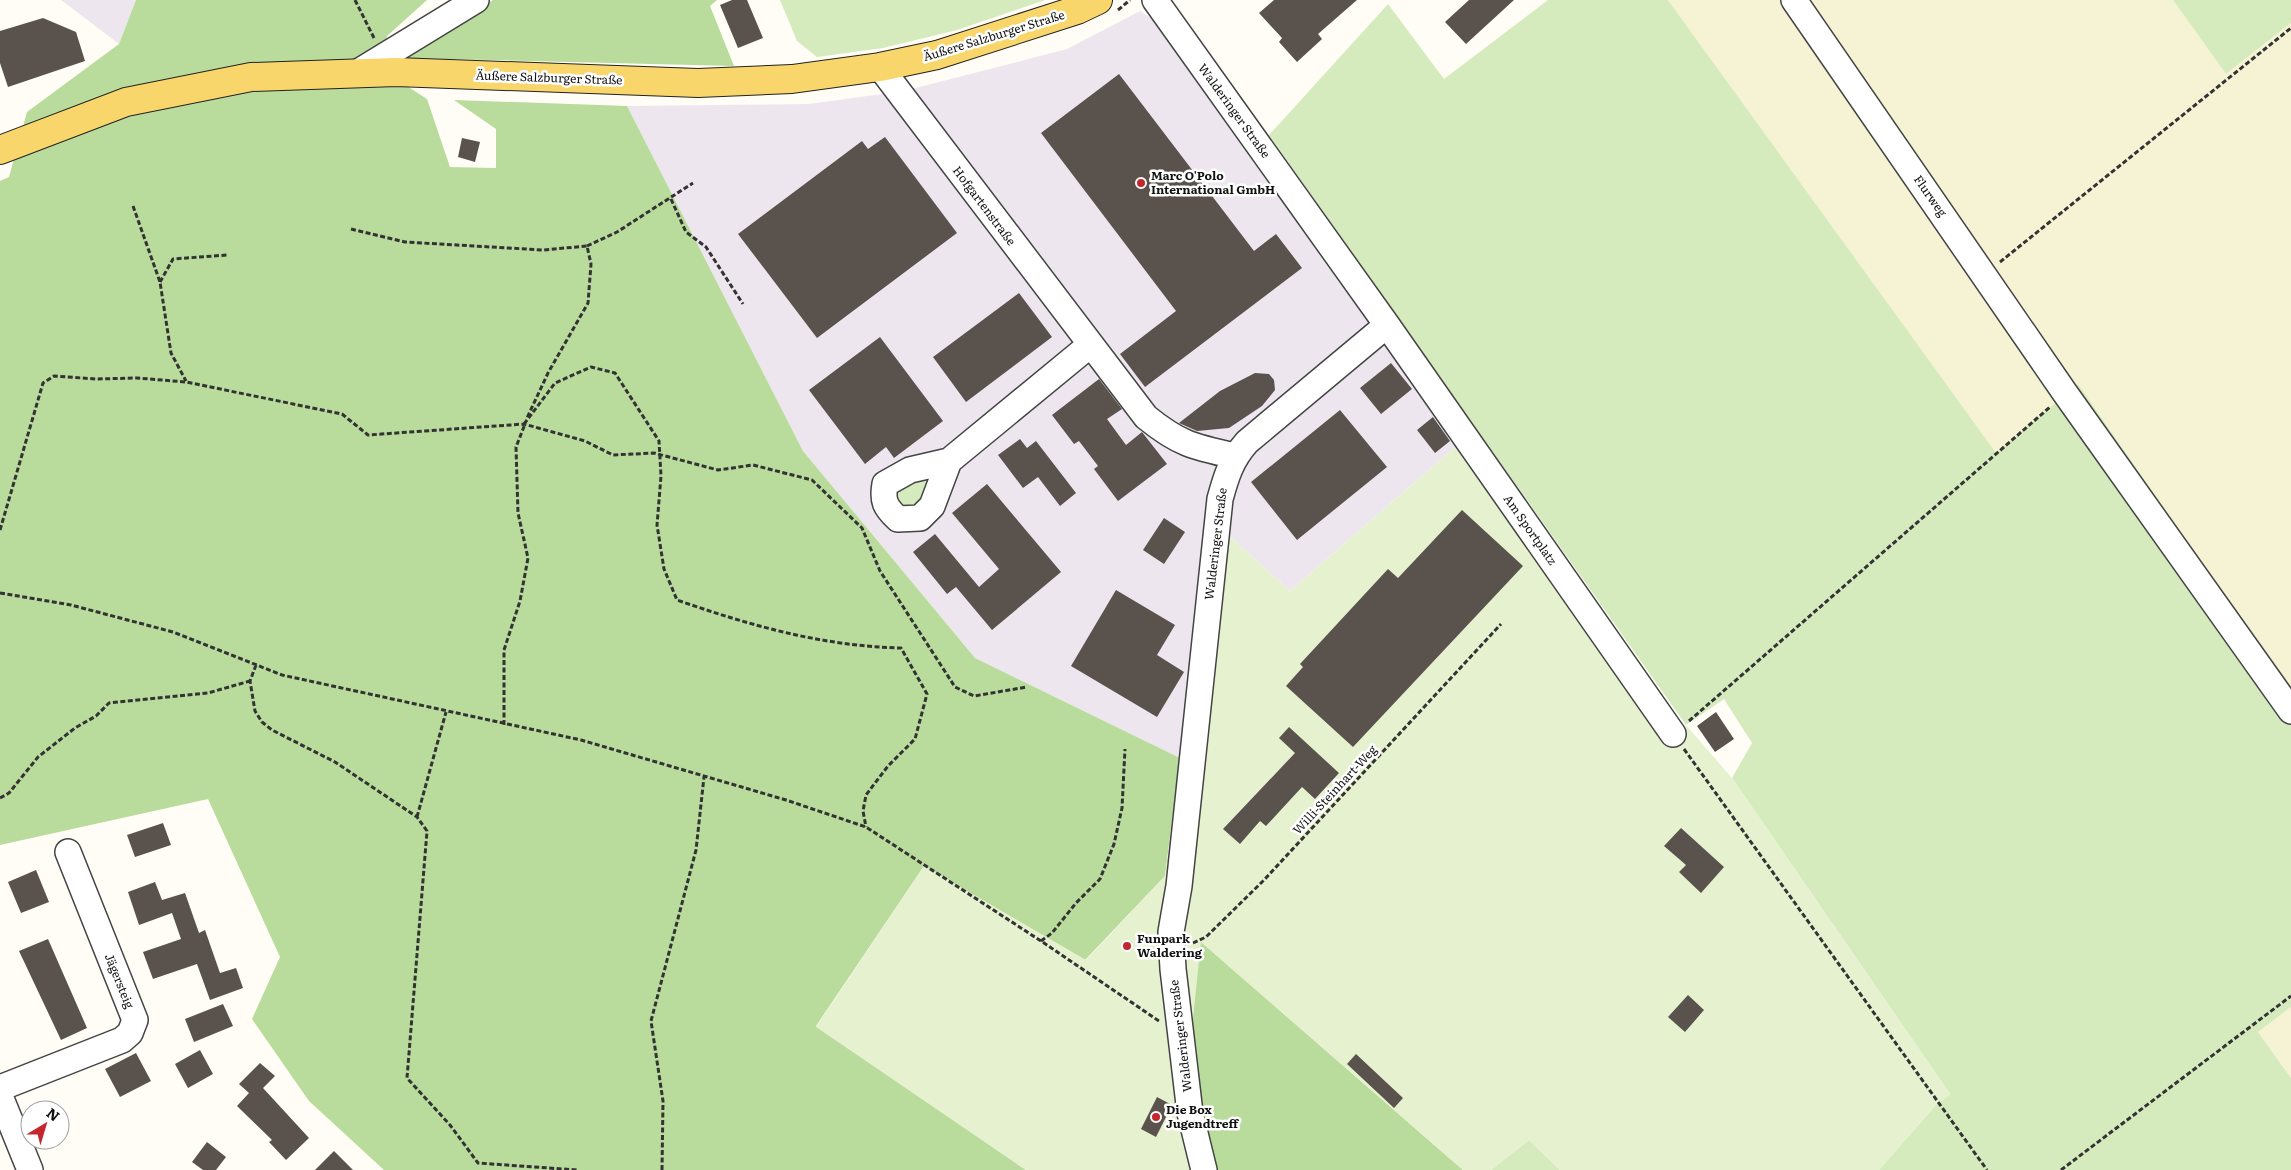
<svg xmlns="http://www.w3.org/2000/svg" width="2291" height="1170" viewBox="0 0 2291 1170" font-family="Literata,serif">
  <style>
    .industrial { fill: #eee6ef }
    .farmland { fill: #f6f3d4 }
    .green { fill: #d5ebbd }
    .forest { fill: #b9dc9c }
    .pitch { fill: #e6f2cf }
    .building { fill: #5a524d }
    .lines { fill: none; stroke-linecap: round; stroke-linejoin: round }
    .minor-casing { stroke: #444; stroke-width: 28 }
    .major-casing { stroke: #222; stroke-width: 30 }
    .path { stroke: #333; stroke-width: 3; stroke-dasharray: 5 2.5; stroke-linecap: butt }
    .minor { stroke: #fff; stroke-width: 25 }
    .major { stroke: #f9d66b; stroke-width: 28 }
    .poi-dot { fill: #c4262e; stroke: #fff; stroke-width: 2 }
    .labels { text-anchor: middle; stroke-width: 5; stroke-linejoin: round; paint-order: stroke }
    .street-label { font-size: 12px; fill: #111; stroke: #fff }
    .poi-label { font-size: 12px; font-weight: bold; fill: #111; stroke: #fff; text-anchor: start }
  </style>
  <rect width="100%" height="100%" fill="#fffdf5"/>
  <path class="industrial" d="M61 0H136L119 44Z
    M1140 11 1159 24 1461 442 1290 591 1228 535 1180 758 975 658 803 451 627 106 809 104 904 91 1067 49Z"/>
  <path class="farmland" d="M1668 0H1794L1799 7 1811 0H2173L2226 74 2291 23V691L2078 384 1996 454Z
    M2291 1007V1078L2258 1032Z"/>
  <path class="green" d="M780 0H1045L957 30 883 48 817 57 797 41Z
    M1548 0H1668L1996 453 2078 384 2291 691V1007L2258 1032 2291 1078V1170H1879L1935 1106 1950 1094 1732 778 1752 743 1724 699 1686 725 1269 135 1388 4 1444 79Z
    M2173 0H2291V23L2226 74Z
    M924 478 931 483 917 507H900L894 495C901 483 912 482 924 478Z
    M1529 1140 1560 1170H1491Z"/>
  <path class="forest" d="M136 0H427L387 36 382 70 427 99 450 167 496 168V129L454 100 627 106 803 451 975 658 1180 758 1165 876 1085 960 924 866 816 1026 1026 1170H384L309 1101 252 1019 280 957 208 799 0 845V181L9 177 27 112 119 44Z
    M493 0H717L710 6 734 66 402 58Z
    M1200 941 1463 1170H1207L1192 1027Z"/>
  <path class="pitch" d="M1461 442 1670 739 1686 725 1732 778 1950 1094 1935 1106 1879 1170H1560L1529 1140 1491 1170H1463L1201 942 1192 1027 1207 1170H1026L816 1027 924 866 1086 960 1165 876 1180 758 1228 535 1290 591Z"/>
  <path class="building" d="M732 0H747L763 38 738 48 720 5Z
    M1274 0H1357L1318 34 1322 39 1297 62 1279 42 1282 38 1259 13Z
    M1469 0H1514L1466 44 1445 22Z
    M43 18 76 32 85 61 8 87 0 63V31Z
    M1119 74 1254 251 1276 234 1302 268 1145 387 1120 354 1176 311 1041 133Z
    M885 137 957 233 817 338 738 234 862 141 868 149Z
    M462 138 480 142 475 162 458 157Z
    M1019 293 1052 337 966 402 933 357Z
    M880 337 943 421 894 458 886 447 865 464 809 390Z
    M1391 363 1412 389 1381 414 1360 388Z
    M1255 373 1269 374 1274 380 1275 390 1262 406 1229 428 1197 431 1179 423 1220 391Z
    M1099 379 1122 409 1107 419 1126 445 1142 432 1167 464 1118 501 1094 469 1098 466 1079 441 1074 444 1052 415Z
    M1340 410 1387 467 1297 540 1251 482Z
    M1433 417 1450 441 1435 453 1417 430Z
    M1020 439 1027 448 1036 441 1076 493 1060 506 1038 477 1023 488 998 455Z
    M987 484 1061 572 992 630 956 587 947 594 913 552 935 534 979 587 999 569 952 513Z
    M1462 510 1523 566 1353 747 1286 686 1303 667 1300 664 1388 569 1398 578Z
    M1164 518 1185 532 1164 564 1143 550Z
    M1116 590 1175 625 1157 655 1184 672 1157 717 1071 666Z
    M1716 712 1734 739 1715 752 1697 726Z
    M1289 727 1339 773 1315 799 1302 787 1266 826 1260 821 1240 844 1223 829 1295 753 1279 738Z
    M163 823 171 845 135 857 127 835Z
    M1681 828 1724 867 1701 893 1679 872 1686 865 1664 846Z
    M36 870 49 902 21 913 8 882Z
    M155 882 162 900 185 893 199 933 205 930 220 973 236 968 243 988 210 1000 197 964 153 979 143 952 181 939 172 913 139 925 128 892Z
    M48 939 87 1028 61 1040 19 951Z
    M1688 995 1704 1010 1685 1032 1668 1017Z
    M223 1004 233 1026 194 1042 185 1019Z
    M200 1050 213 1074 188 1088 175 1064Z
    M136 1053 151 1081 120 1097 105 1069Z
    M1356 1054 1403 1098 1394 1108 1347 1064Z
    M260 1063 275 1076 263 1088 309 1138 286 1160 269 1142 272 1140 237 1106 249 1093 239 1084Z
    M1157 1097 1172 1105 1156 1137 1141 1129Z
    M207 1142 226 1157 216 1170H203L192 1162Z
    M334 1151 353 1170H315Z"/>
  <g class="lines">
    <g class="minor-casing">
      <path id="minor" d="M1155 0 1387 325 1673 734
        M1794 0 2065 393 2291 711
        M880 67 1146 417C1179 444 1194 447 1235 456
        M355 74 476 0
        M949 461 932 506 920 518 898 519C885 507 882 501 885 484L910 470 949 461 1090 345
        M0 1088 122 1040 130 1033 135 1020 68 852
        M0 1096 30 1170
        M1204 1170 1190 1113 1173 969 1171 932 1179 886 1220 499C1226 477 1231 460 1247 442L1387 325"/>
    </g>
    <g class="major-casing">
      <path id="major" d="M0 150 126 102 251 77 396 72 698 83 792 79 880 67 937 55 1077 10 1098 0"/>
    </g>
    <path class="path" d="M355 0 374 38
      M1118 10 1130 0
      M671 199 686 232 706 247 743 304
      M133 206 160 282 171 353 186 381
      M351 229 405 242 543 250 587 246 591 264 588 303 548 373 527 418
      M587 246 617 232 693 183
      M2000 262 2291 28
      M160 282 173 259 227 255
      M524 424 555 383 591 367 615 373 659 441 661 476 657 525 664 569 677 600C752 626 822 646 901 648L927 694 915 739 888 766 866 795 863 811 866 827
      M0 530 43 383 54 376 96 379 137 378 186 382 342 414 368 435 524 424 585 441 613 455 654 453 718 470 753 465 812 480 862 528 880 571 955 687 974 696 1027 687
      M0 593 71 605 173 632 282 675 581 740 786 800 866 827 1041 941 1159 1021
      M256 665 250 681 255 711 262 722 272 730 335 762 417 817 427 831 407 1078 450 1125 478 1163 577 1170
      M1689 721 2050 407
      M504 725V650L520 601 528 558 518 513 516 447 525 424
      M1684 749 1987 1170
      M0 798 9 793 38 757 75 728 96 716 109 703 208 693 250 681
      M417 817 446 712
      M1041 941 1052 933 1076 903 1100 879 1114 844 1122 808 1125 749
      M1193 943 1206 937 1264 880 1501 624
      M662 1170 663 1101 651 1021 696 850 704 777
      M2061 1170 2291 996"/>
    <use href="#minor" class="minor"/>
    <use href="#major" class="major"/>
  </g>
  <g class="poi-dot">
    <circle cx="1141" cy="183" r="5"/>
    <circle cx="1127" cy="946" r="5"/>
    <circle cx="1156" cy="1117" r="5"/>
  </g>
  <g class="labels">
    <g class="street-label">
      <text transform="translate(994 36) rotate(-17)" y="4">Äußere Salzburger Straße</text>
      <text transform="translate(549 78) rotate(2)" y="4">Äußere Salzburger Straße</text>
      <text transform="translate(1234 111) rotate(54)" y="4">Walderinger Straße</text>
      <text transform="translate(1930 196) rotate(55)" y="4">Flurweg</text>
      <text transform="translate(984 206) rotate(53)" y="4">Hofgartenstraße</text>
      <text transform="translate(1530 530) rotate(55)" y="4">Am Sportplatz</text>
      <text transform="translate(1216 544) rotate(-83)" y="4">Walderinger Straße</text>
      <text transform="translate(1335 790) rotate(-47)" y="4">Willi-Steinhart-Weg</text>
      <text transform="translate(119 981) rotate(68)" y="4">Jägersteig</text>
      <text transform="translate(1181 1036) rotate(-97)" y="4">Walderinger Straße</text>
    </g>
    <g class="poi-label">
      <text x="1151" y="180">Marc O'Polo<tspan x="1151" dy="14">International GmbH</tspan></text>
      <text x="1137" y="943">Funpark<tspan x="1137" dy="14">Waldering</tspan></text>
      <text x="1166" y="1114">Die Box<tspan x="1166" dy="14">Jugendtreff</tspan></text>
    </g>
  </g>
  <g transform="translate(45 1125) rotate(38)"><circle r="24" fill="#ffffff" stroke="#a0a0a0"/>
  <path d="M0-4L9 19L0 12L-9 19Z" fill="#c4262e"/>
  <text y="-8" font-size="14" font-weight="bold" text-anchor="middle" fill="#111111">N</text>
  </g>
</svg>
